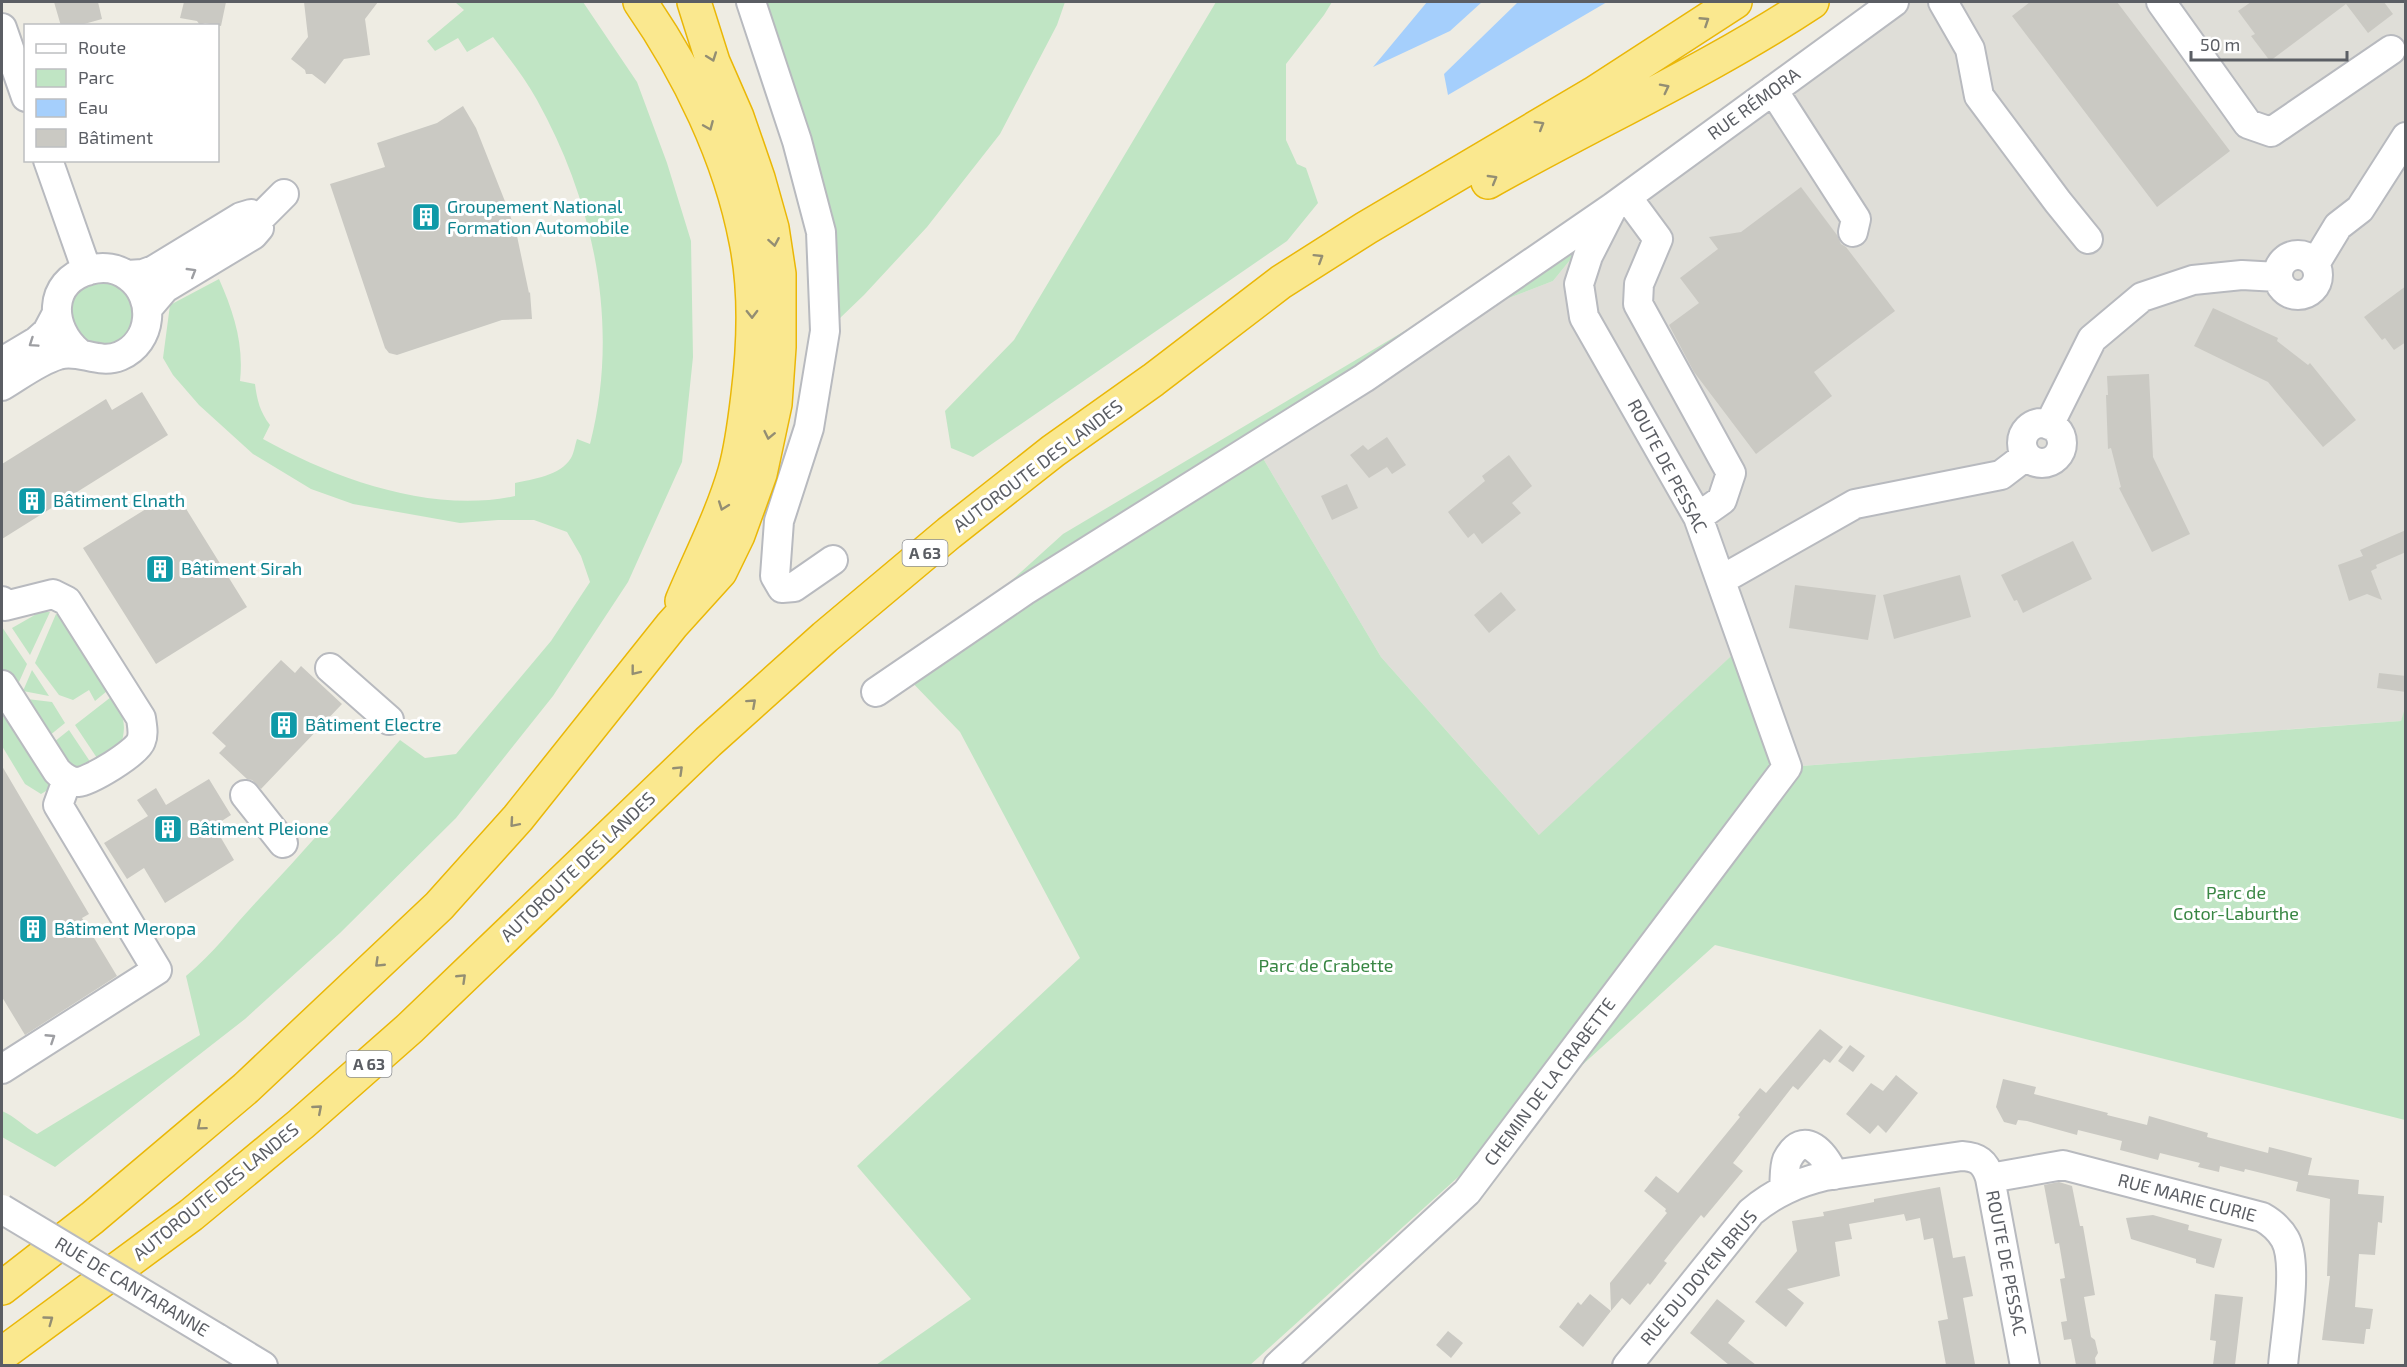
<svg xmlns="http://www.w3.org/2000/svg" width="2407" height="1367" viewBox="0 0 2407 1367" font-family="'Exo 2',sans-serif">
  <style>
    .industrial { fill: #dfded8 }
    .green { fill: #c0e5c4 }
    .water { fill: #a5cffc }
    .building { fill: #cac9c3 }
    .lines { fill: none; stroke-linecap: round; stroke-linejoin: round }
    .minor-casing { stroke: #b8babf; stroke-width: 32 }
    .highway-casing { stroke: #eab707; stroke-width: 36 }
    .minor { stroke: #fff; stroke-width: 28 }
    .highway { stroke: #fae88f; stroke-width: 33 }
    .minor-bridge-casing { stroke: #b8babf; stroke-width: 32; stroke-linecap: butt }
    .minor-bridge { stroke: #fff; stroke-width: 28 }
    .oneway { stroke: #938e73 }
    .oneway2 { stroke: #9d9ea2 }
    .labels { text-anchor: middle; stroke-width: 6; stroke-linejoin: round; paint-order: stroke }
    .shield { fill: #fff; stroke: #8c8e92; stroke-width: 1.5 }
    .shield-label { font-size: 16px; font-weight: bold; fill: #5b5e64 }
    .street-label { font-size: 18px; fill: #5b5e64; stroke: #fff }
    .culture-label { font-size: 18px; fill: #0d838f; stroke: #fff; text-anchor: start }
    .park-label { font-size: 18px; fill: #388643; stroke: #fff }
  </style>
  <rect width="100%" height="100%" fill="#eeece3"/>
  <path class="industrial" d="M1894 2H2405L2406 708 2401 721 1787 767 1744 644 1540 836 1381 657 1261 455 1501 301 1553 281 1613 207Z"/>
  <path class="green" d="M455 2H583L637 82 667 163 691 241 693 357 682 462 628 582 553 696 456 818 340 933 245 1019 55 1167 2 1137V1111C15 1116 24 1127 37 1134L200 1035 186 976C215 952 234 925 259 899 308 847 354 794 400 740L425 758 456 754 551 641 590 582 581 556 567 532 534 520H498L460 523 353 504 311 489 253 454 199 405 173 375 163 358 170 305 219 279C234 313 244 344 240 381L255 384C257 400 260 412 270 425L263 439C335 479 432 514 515 496V483C533 479 560 476 571 458 574 453 575 445 577 439L590 444C620 328 595 204 537 100 525 78 508 57 493 37L467 52 458 38 435 51 427 41 464 10Z
    M759 2H1065L1057 25 1000 134 927 227 864 295 839 319 833 247Z
    M1216 2H1332L1324 15 1286 64V140L1297 164 1306 168 1318 203 1287 241 973 457 951 448 945 411 1014 340Z
    M1613 207 1553 281 1501 301 1261 455 1381 657 1539 835 1744 644 1788 767 2401 721 2405 708V1120L1715 945 1249 1366 876 1365 971 1299 857 1166 1080 958 960 732 906 676 1063 534Z
    M70 314a32 32 0 1 1 64 0a32 32 0 1 1-64 0Z
    M40 612H50L30 655 12 628Z
    M56 614 61 618 107 691 95 701 89 690 73 700 59 695 35 663Z
    M2 627 27 664 15 691 2 671Z
    M32 670 49 696 23 691Z
    M111 697C122 712 127 722 122 741L97 758 75 725Z
    M19 698 52 702 65 723 44 740Z
    M3 706 51 788 41 794 25 784 2 746Z
    M69 730 93 766 70 769 49 746Z"/>
  <path class="water" d="M1427 2H1482L1450 31 1373 67Z
    M1518 2H1607L1448 95 1444 74Z"/>
  <path class="building" d="M54 2H98L102 19 77 26H61Z
    M184 2H226L221 26 205 23 200 25 197 21 180 18Z
    M304 2H378L365 19 370 55 344 59 325 84 312 74H306L305 70 291 59 308 37Z
    M2030 2H2117L2230 151 2157 207 2012 16Z
    M2251 2H2384L2393 14 2368 33 2346 4 2270 61 2251 36 2255 34 2238 11Z
    M463 106 476 128 508 209 517 236 529 293 530 292 532 319 502 320 397 355 389 353 385 348 330 184 385 167 377 143 437 123Z
    M1801 187 1837 235 1841 244 1846 247 1895 311 1814 372 1832 396 1756 454 1694 372 1669 325 1699 303 1680 278 1718 249 1709 237 1741 232Z
    M2406 286V342L2394 350 2385 338 2382 340 2364 317Z
    M2213 308 2278 338 2277 341 2308 365 2310 363 2356 420 2323 447 2268 382 2194 346Z
    M2149 374 2153 457 2190 534 2152 552 2119 488 2121 487 2111 448 2108 449 2106 395H2108L2107 376Z
    M142 392 168 435 2 539V464L106 399 112 410Z
    M1387 437 1406 465 1392 474 1387 467 1369 478 1350 455 1363 445 1368 450Z
    M1509 455 1532 486 1512 503 1521 513 1482 544 1474 533 1468 538 1448 512 1485 481 1482 476Z
    M1347 484 1358 508 1332 520 1321 496Z
    M175 491 247 607 156 664 83 548Z
    M2406 530V552L2376 565 2377 568 2371 571 2382 600 2367 594 2349 601 2338 565 2363 556 2360 550Z
    M2073 541 2092 579 2023 613 2017 600 2014 601 2001 575Z
    M1960 575 1971 617 1894 639 1883 595Z
    M1795 585 1876 595 1868 640 1789 628Z
    M1501 592 1516 610 1489 633 1474 615Z
    M281 660 295 673 301 666 342 704 261 789 252 780 247 779 219 753 226 746 212 733Z
    M2379 673 2406 676V692L2377 688Z
    M2 766 89 914 82 918 117 976 25 1035 2 997Z
    M209 779 231 815 214 826 234 860 165 903 144 868 127 879 104 843 148 816 137 800 156 788 166 805Z
    M1820 1029 1843 1047 1830 1063 1824 1059 1798 1090 1793 1086 1733 1163 1743 1171 1704 1218 1701 1215 1675 1247 1664 1261 1667 1263 1650 1285 1648 1283 1630 1305 1622 1298 1611 1311 1610 1283 1667 1213 1665 1211 1666 1209 1644 1191 1656 1176 1678 1193 1740 1117 1738 1115 1760 1088 1766 1093Z
    M1850 1045 1865 1056 1853 1072 1838 1061Z
    M1896 1075 1918 1093 1886 1133 1878 1125 1870 1134 1846 1114 1871 1083 1883 1091Z
    M2003 1079 2036 1087 2034 1094 2108 1113 2107 1115 2147 1125 2149 1116 2208 1133 2207 1137 2268 1153 2269 1147 2312 1158 2308 1175 2359 1180 2358 1194 2384 1196 2382 1223 2378 1222 2375 1255 2359 1254 2355 1307 2373 1309 2370 1329H2366L2364 1344 2322 1340 2330 1276H2327L2330 1199 2296 1191 2298 1182 2245 1169 2244 1172 2220 1166 2219 1172 2198 1167 2200 1163 2160 1153 2158 1160 2120 1150 2122 1141 2078 1130 2077 1135 2027 1121 2018 1120 2016 1125 2004 1122 1996 1107Z
    M2059 1182 2072 1186 2080 1226H2083L2095 1295 2084 1297 2091 1337 2095 1340 2098 1353 2095 1358 2096 1365H2076L2071 1339 2064 1340 2061 1322 2067 1321 2060 1279 2065 1278 2059 1243 2055 1244 2044 1185Z
    M1940 1187 1953 1258 1965 1256 1973 1296 1963 1298 1975 1364 1946 1365 1938 1321 1948 1319 1933 1238 1924 1240 1920 1218 1906 1221 1904 1214 1849 1224 1852 1239 1835 1242 1840 1276 1787 1289 1804 1303 1786 1327 1755 1302 1797 1251 1792 1221 1824 1216 1823 1212 1874 1202V1199Z
    M2153 1215 2189 1225 2188 1230 2222 1239 2214 1268 2196 1263V1259L2131 1239 2126 1218Z
    M1590 1294 1611 1311 1583 1347 1559 1327 1578 1302 1581 1305Z
    M2215 1294 2243 1297 2235 1365H2213L2216 1341 2210 1340Z
    M1717 1299 1745 1321 1728 1343 1756 1365H1729L1690 1333Z
    M1448 1331 1463 1343 1451 1358 1436 1345Z"/>
  <g class="lines">
    <g class="minor-casing">
      <path id="minor" d="M751 2 797 141 821 232 825 331 809 428 779 521 775 576 782 588 794 587 833 560
        M1943 2 1970 49 1979 96 2058 202 2088 239
        M2161 2 2248 124 2271 132 2391 50
        M2 28 26 97
        M1773 90 1856 219 1853 232
        M48 160 87 271
        M1627 197 1658 239 1639 284 1638 304 1731 473 1722 500 1698 517
        M258 220 284 194
        M2278 275a20 20 0 1 1 40 0a20 20 0 1 1-40 0Z
        M2315 264 2338 226 2360 209 2406 137
        M127 275 143 274 154 270 241 217 251 214 258 220 259 228 253 235 165 288 148 308
        M2 362 37 341 47 332 56 315
        M2 386C19 376 38 361 58 355 79 348 98 365 120 356 153 342 156 297 129 277 118 268 103 266 89 270 47 282 49 328 79 353
        M2022 443a20 20 0 1 1 40 0a20 20 0 1 1-40 0Z
        M2049 425 2092 339 2142 297 2193 280 2242 275 2278 277
        M1721 580 1855 504 2001 475 2026 456
        M2 601 5 606 53 594 67 601 141 718C142 726 144 734 141 741 137 753 90 781 78 782 69 782 63 777 57 771L2 685
        M330 668 389 720
        M876 692 1024 591 1364 378 1613 207 1894 2
        M245 795 283 843
        M2 1069 157 970 58 805 67 780
        M1990 1178 2063 1165 2262 1217C2271 1222 2280 1230 2285 1239 2299 1264 2285 1336 2283 1366
        M1784 1189C1785 1180 1784 1168 1787 1160 1804 1127 1825 1155 1834 1175
        M217 1338 263 1366
        M1278 1366 1467 1192 1787 767 1698 517 1584 317 1579 284 1588 256 1613 207
        M1627 1366 1751 1212C1774 1193 1796 1183 1825 1176L1962 1156C1978 1157 1985 1162 1990 1178L2025 1366"/>
    </g>
    <g class="highway-casing">
      <path id="highway" d="M640 2C688 71 730 157 746 241 756 289 754 346 748 395 745 420 742 446 735 471 722 516 700 558 682 601
        M1488 182C1596 121 1709 70 1812 2
        M2 1288 92 1218 246 1088 439 906 518 818 672 625 720 572 738 535 760 474 775 404 779 347V274L772 228 758 178 737 117 713 62 694 2
        M2 1354 191 1215 301 1124 410 1028 708 742 825 637 949 533 1053 451 1153 380 1281 282 1366 228 1593 94 1735 2"/>
    </g>
    <use href="#minor" class="minor"/>
    <use href="#highway" class="highway"/>
    <g class="minor-bridge-casing">
      <path id="minor-bridge" d="M2 1209 217 1338"/>
    </g>
    <use href="#minor-bridge" class="minor-bridge"/>
  </g>
  <defs><path id="oneway-chevron" d="M-2-3.5L2.5 0L-2 3.5" fill="none" stroke-width="1.6" stroke-linecap="round" stroke-linejoin="round" transform="scale(1.5)"/></defs>
  <g class="oneway">
    <use href="#oneway-chevron" transform="translate(1705 21) rotate(-33)"/>
    <use href="#oneway-chevron" transform="translate(712 57) rotate(70)"/>
    <use href="#oneway-chevron" transform="translate(1665 88) rotate(-27)"/>
    <use href="#oneway-chevron" transform="translate(1540 125) rotate(-31)"/>
    <use href="#oneway-chevron" transform="translate(709 126) rotate(67)"/>
    <use href="#oneway-chevron" transform="translate(1493 179) rotate(-30)"/>
    <use href="#oneway-chevron" transform="translate(774 242) rotate(80)"/>
    <use href="#oneway-chevron" transform="translate(1319 258) rotate(-32)"/>
    <use href="#oneway-chevron" transform="translate(752 314) rotate(89)"/>
    <use href="#oneway-chevron" transform="translate(769 435) rotate(102)"/>
    <use href="#oneway-chevron" transform="translate(723 506) rotate(110)"/>
    <use href="#oneway-chevron" transform="translate(635 671) rotate(128)"/>
    <use href="#oneway-chevron" transform="translate(752 703) rotate(-42)"/>
    <use href="#oneway-chevron" transform="translate(679 770) rotate(-44)"/>
    <use href="#oneway-chevron" transform="translate(514 823) rotate(131)"/>
    <use href="#oneway-chevron" transform="translate(379 963) rotate(136)"/>
    <use href="#oneway-chevron" transform="translate(462 978) rotate(-44)"/>
    <use href="#oneway-chevron" transform="translate(318 1109) rotate(-41)"/>
    <use href="#oneway-chevron" transform="translate(201 1126) rotate(140)"/>
    <use href="#oneway-chevron" transform="translate(49 1320) rotate(-36)"/>
  </g>
  <g class="oneway2">
    <use href="#oneway-chevron" transform="translate(192 272) rotate(-31)"/>
    <use href="#oneway-chevron" transform="translate(33 343) rotate(146)"/>
    <use href="#oneway-chevron" transform="translate(51 1038) rotate(-33)"/>
  </g>
  <defs>
    <g id="building-square" transform="scale(1.5)"><rect x="-9" y="-9" width="18" height="18" rx="4" fill="#0f9aa8" stroke="#fff"/><path d="M-4-6H4V6H1V3H-1V6H-4ZM-2.5-4.3h1.7v1.8h-1.7ZM.8-4.3h1.7v1.8H.8ZM-2.5-1h1.7V.8h-1.7ZM.8-1h1.7V.8H.8Z" fill="#fff"/></g>
  </defs>
  <g fill-rule="evenodd">
    <use href="#building-square" x="426" y="217"/>
    <use href="#building-square" x="32" y="501"/>
    <use href="#building-square" x="160" y="569"/>
    <use href="#building-square" x="284" y="725"/>
    <use href="#building-square" x="168" y="829"/>
    <use href="#building-square" x="33" y="929"/>
  </g>
  <g class="labels">
    <g class="shield">
      <rect x="902.5" y="540" width="45" height="26" rx="4.5"/>
      <rect x="346.5" y="1051" width="45" height="26" rx="4.5"/>
    </g>
    <g class="shield-label">
      <text x="925" y="559">A 63</text>
      <text x="369" y="1070">A 63</text>
    </g>
    <g class="street-label">
      <text transform="translate(1754 104) rotate(-36)" y="6">RUE RÉMORA</text>
      <text transform="translate(1038 466) rotate(-37)" y="6">AUTOROUTE DES LANDES</text>
      <text transform="translate(1667 466) rotate(62)" y="6">ROUTE DE PESSAC</text>
      <text transform="translate(578 867) rotate(-44)" y="6">AUTOROUTE DES LANDES</text>
      <text transform="translate(1550 1082) rotate(-53)" y="6">CHEMIN DE LA CRABETTE</text>
      <text transform="translate(216 1192) rotate(-39)" y="6">AUTOROUTE DES LANDES</text>
      <text transform="translate(2187 1198) rotate(15)" y="6">RUE MARIE CURIE</text>
      <text transform="translate(2006 1263) rotate(79)" y="6">ROUTE DE PESSAC</text>
      <text transform="translate(1699 1278) rotate(-50)" y="6">RUE DU DOYEN BRUS</text>
      <text transform="translate(132 1287) rotate(31)" y="6">RUE DE CANTARANNE</text>
    </g>
    <g class="culture-label">
      <text x="447" y="213">Groupement National<tspan x="447" dy="21">Formation Automobile</tspan></text>
      <text x="53" y="507">Bâtiment Elnath</text>
      <text x="181" y="575">Bâtiment Sirah</text>
      <text x="305" y="731">Bâtiment Electre</text>
      <text x="189" y="835">Bâtiment Pleione</text>
      <text x="54" y="935">Bâtiment Meropa</text>
    </g>
    <g class="park-label">
      <text x="2236" y="899">Parc de<tspan x="2236" dy="21">Cotor-Laburthe</tspan></text>
      <text x="1326" y="972">Parc de Crabette</text>
    </g>
  </g>
  <rect width="2407" height="1367" fill="none" stroke="#5b5e64" stroke-width="6"/>
  <rect x="24" y="24" width="195" height="138" fill="#ffffff" stroke="#bdbfc1" stroke-width="1.5"/>
  <rect x="36" y="44" width="30" height="9" fill="#ffffff" stroke="#bdbfc1" stroke-width="1.5"/>
  <text x="78" y="54" font-size="18" fill="#5b5e64">Route</text>
  <rect x="36" y="69" width="30" height="18" fill="#c0e5c4" stroke="#bdbfc1" stroke-width="1.5"/>
  <text x="78" y="84" font-size="18" fill="#5b5e64">Parc</text>
  <rect x="36" y="99" width="30" height="18" fill="#a5cffc" stroke="#bdbfc1" stroke-width="1.5"/>
  <text x="78" y="114" font-size="18" fill="#5b5e64">Eau</text>
  <rect x="36" y="129" width="30" height="18" fill="#cac9c3" stroke="#bdbfc1" stroke-width="1.5"/>
  <text x="78" y="144" font-size="18" fill="#5b5e64">Bâtiment</text>
  <path d="M2191 51v9h156v-9" fill="none" stroke="#5b5e64" stroke-width="3"/>
  <text x="2200" y="51" font-size="18" fill="#5b5e64" stroke="#ffffff" stroke-width="4.5" paint-order="stroke">50 m</text>
</svg>
